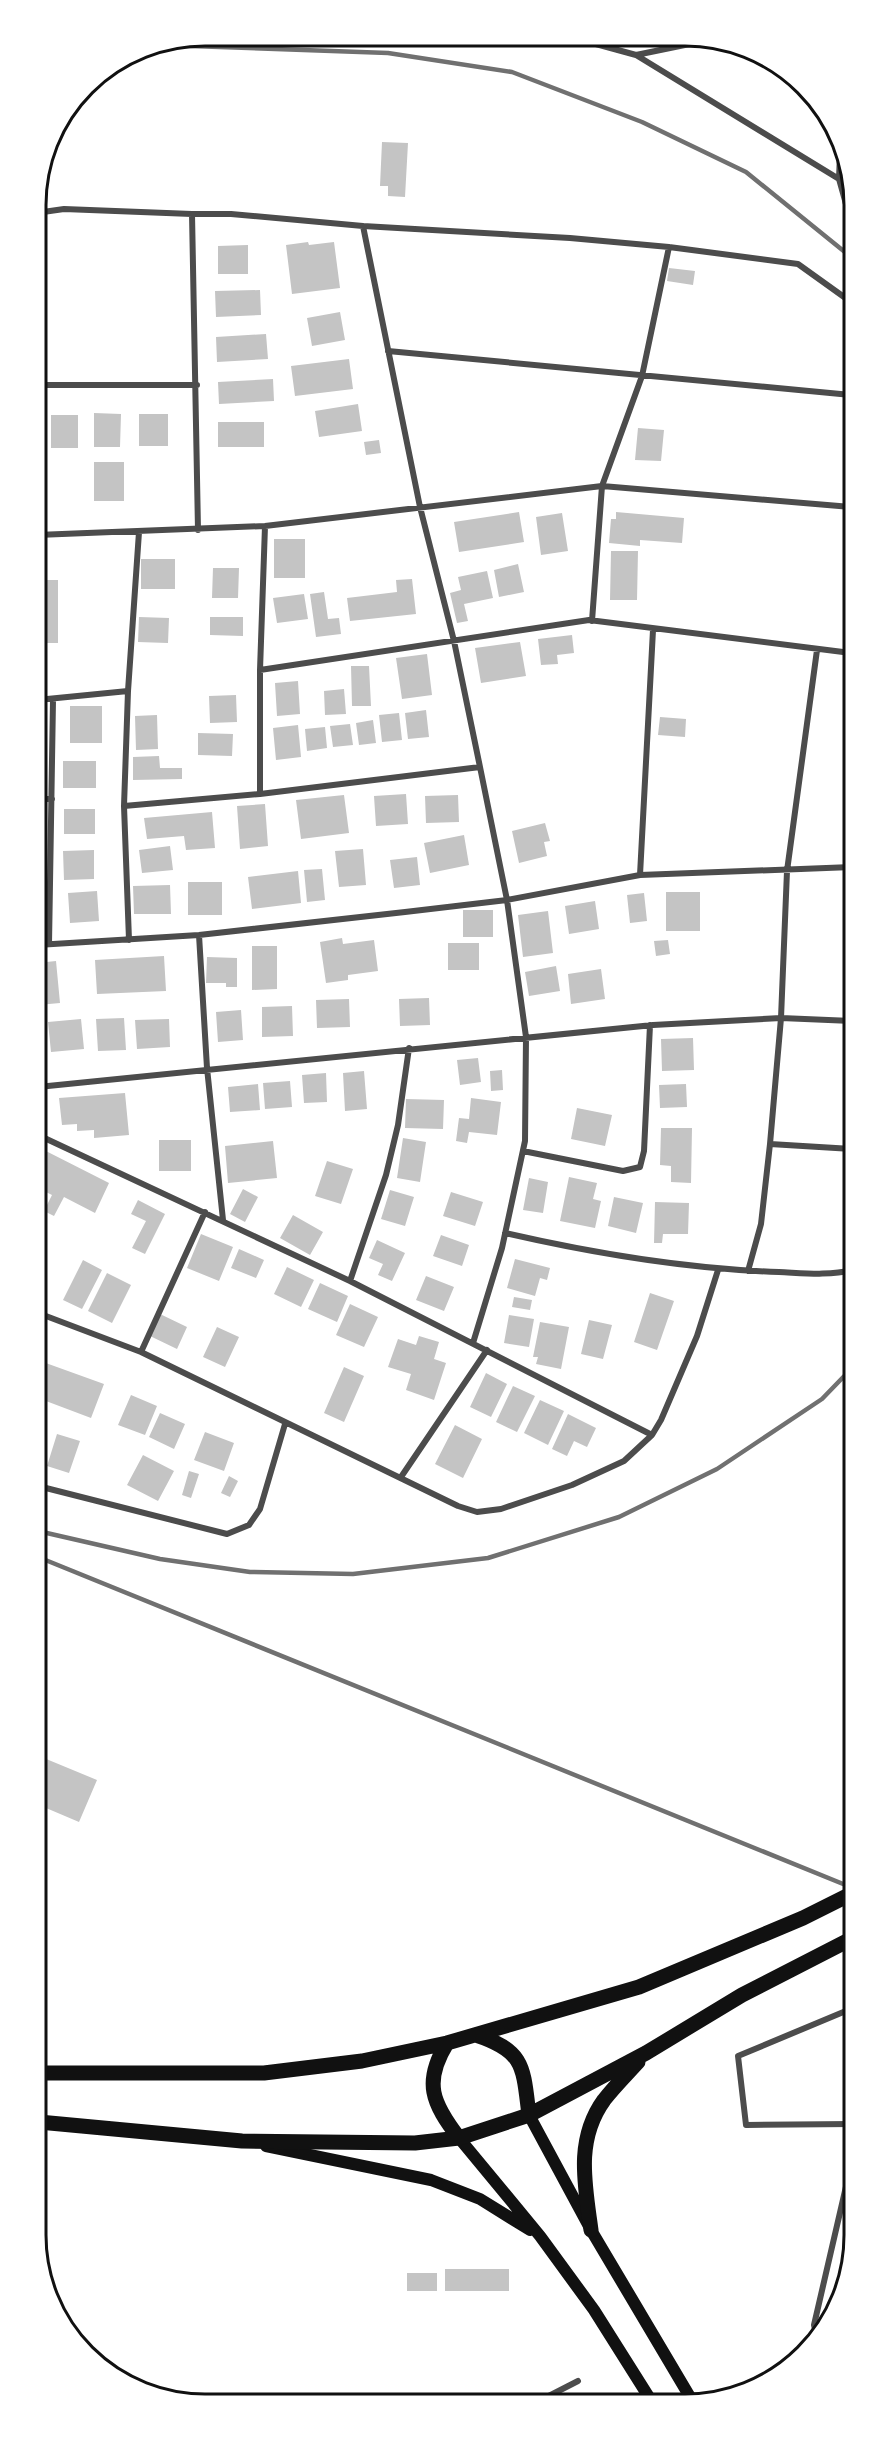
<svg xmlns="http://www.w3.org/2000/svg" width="890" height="2441" viewBox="0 0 890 2441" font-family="Barlow,sans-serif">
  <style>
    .building { fill: #c4c4c4 }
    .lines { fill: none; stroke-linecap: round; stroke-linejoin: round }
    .service { stroke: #4c4c4c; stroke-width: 4.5 }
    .minor { stroke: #4c4c4c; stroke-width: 6 }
    .secondary { stroke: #111; stroke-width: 12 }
    .primary { stroke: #111; stroke-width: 15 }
    .rail { stroke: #707070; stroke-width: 4.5 }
    .rim { fill: none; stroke: #111; stroke-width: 3 }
  </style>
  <rect width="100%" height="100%" fill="#fff"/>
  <path class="building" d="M382 142 408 143 405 197 388 196V186H380Z
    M308 242 309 245 334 242 340 288 292 294 286 245Z
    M248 245V274H218V246Z
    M669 268 695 271 693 285 667 281Z
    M260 290 261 315 216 317 215 291Z
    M340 312 345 340 312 346 307 318Z
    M266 334 268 359 217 362 216 337Z
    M349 359 353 389 295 396 291 366Z
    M273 379 274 401 219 404 218 382Z
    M358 404 362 431 319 437 315 411Z
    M94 413 121 414 120 447H94Z
    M139 414H168V446H139Z
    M51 415H78V448H51Z
    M218 422H264V447H218Z
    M638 428 664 430 661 461 635 460Z
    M379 440 381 453 366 455 364 442Z
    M94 462H124V501H94Z
    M519 512 524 542 459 552 454 522Z
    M616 512 684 518 682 543 640 540V546L609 543 611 519H616Z
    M562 513 568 551 541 555 536 517Z
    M274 539H305V578H274Z
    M611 551H638L637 600H610Z
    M141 559H175V589H141Z
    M518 564 524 592 499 597 494 570Z
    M213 568H239L238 598H212Z
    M487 571 493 598 464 604 468 621 457 623 450 593 461 590 458 577Z
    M412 579 416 614 350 621 347 598 397 592 396 580Z
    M37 580H58V643H37Z
    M324 592 328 619 339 618 341 634 316 637 310 594Z
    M304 594 308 619 277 623 273 598Z
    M139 617 169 618 168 643 138 642Z
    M210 617H243V636L210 635Z
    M572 635 574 653 557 655 558 664 541 665 538 639Z
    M520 642 526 676 481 683 475 648Z
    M427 654 432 695 402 699 396 658Z
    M351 666H369L371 706H352Z
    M298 681 300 714 277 716 275 683Z
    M344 689 346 714 325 715 324 691Z
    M236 695 237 722 210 723 209 696Z
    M70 706H102V743H70Z
    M426 710 429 737 408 739 405 713Z
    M399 713 402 740 382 742 379 715Z
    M157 715 158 749 136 750 135 716Z
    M660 717 686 719 685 737 658 735Z
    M373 720 376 743 359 745 356 723Z
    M350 724 353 745 333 747 330 726Z
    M298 725 301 757 276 760 273 728Z
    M325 727 327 748 307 751 305 729Z
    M198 733 233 734 232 756 198 755Z
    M159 756 160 768H182V779L133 780V757Z
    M63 761H96V788H63Z
    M406 794 408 824 376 826 374 796Z
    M344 795 349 833 301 839 296 800Z
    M458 795 459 822 426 823 425 796Z
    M265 804 268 846 240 849 237 806Z
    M64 809H95V834H64Z
    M212 812 215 848 186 850 184 836 147 839 144 818Z
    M545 823 550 841 544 842 547 856 519 863 512 831Z
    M464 835 469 865 430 873 424 843Z
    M170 846 173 870 142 873 139 850Z
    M363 849 366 885 339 887 335 851Z
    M94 850V879L64 880 63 851Z
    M417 857 420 885 394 888 390 860Z
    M322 869 325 900 307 902 304 870Z
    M298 871 301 903 252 909 248 877Z
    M188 882H222V915H188Z
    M170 885 171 914H134L133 886Z
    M97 891 99 921 70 923 68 893Z
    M666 892H700V931H666Z
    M644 893 647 921 630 923 627 895Z
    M595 901 599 929 569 934 565 906Z
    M463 910H493V937H463Z
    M548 911 553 953 523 957 518 915Z
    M342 938 343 944 374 940 378 971 348 975V980L326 983 320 942Z
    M668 940 670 954 656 956 654 941Z
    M448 943H479V970H448Z
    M252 946H277V989L252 990Z
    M164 956 166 991 97 994 95 960Z
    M207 957 237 958V987H226V983H206Z
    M56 961 60 1003 38 1005 37 963Z
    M556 966 560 991 529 996 525 972Z
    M601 969 605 999 571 1004 568 974Z
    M429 998 430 1025 400 1026 399 999Z
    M349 999 350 1027 317 1028 316 1000Z
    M292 1006 293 1036 262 1037V1007Z
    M241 1010 243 1040 218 1042 216 1012Z
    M124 1018 126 1050 98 1051 96 1019Z
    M81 1019 84 1049 51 1052 48 1022Z
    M169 1019 170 1047 137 1049 135 1020Z
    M693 1038 694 1070 662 1071 661 1039Z
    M478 1058 481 1082 460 1085 457 1060Z
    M502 1070 503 1090 491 1091 490 1071Z
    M364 1071 367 1109 345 1111 343 1073Z
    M326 1073 327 1102 304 1103 302 1075Z
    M290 1081 292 1107 265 1109 263 1083Z
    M258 1084 260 1110 230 1112 228 1087Z
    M686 1084 687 1107 660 1108 659 1085Z
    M125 1093 129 1135 94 1138V1130L77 1131V1124L62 1125 59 1098Z
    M471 1098 501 1102 497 1135 469 1132 467 1143 456 1141 459 1118 469 1119Z
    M406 1099 444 1100 443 1129 405 1128Z
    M577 1108 612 1115 605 1146 571 1139Z
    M661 1128H692L691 1183 671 1182V1166L660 1165Z
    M403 1138 426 1142 420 1182 397 1178Z
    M159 1140H191V1171H159Z
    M273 1141 277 1178 228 1183 225 1146Z
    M38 1147 109 1183 95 1213 64 1197 54 1216 44 1211 52 1195 38 1188Z
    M327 1161 353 1169 341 1204 315 1196Z
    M569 1177 597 1183 593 1199 601 1201 595 1228 560 1221Z
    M529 1178 548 1182 543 1213 523 1210Z
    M243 1189 258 1197 245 1222 230 1214Z
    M390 1190 414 1197 405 1226 381 1219Z
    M451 1192 483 1202 475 1226 443 1216Z
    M614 1197 643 1203 636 1233 608 1226Z
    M138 1200 165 1214 145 1254 132 1248 146 1221 131 1214Z
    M655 1202 689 1203 688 1234H663L662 1243H654Z
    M293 1215 323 1232 310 1255 280 1238Z
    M201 1234 233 1247 219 1281 187 1268Z
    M441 1235 469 1245 462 1266 433 1256Z
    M377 1240 405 1253 392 1281 378 1275 383 1264 369 1258Z
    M239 1249 264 1260 256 1278 231 1268Z
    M515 1259 550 1268 547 1280 540 1278 535 1296 507 1288Z
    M83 1260 102 1270 82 1309 63 1300Z
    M287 1267 314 1280 301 1307 274 1294Z
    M107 1273 131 1285 112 1323 88 1311Z
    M426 1276 454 1287 444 1311 416 1300Z
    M320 1283 348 1296 337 1322 308 1309Z
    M650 1293 674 1301 657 1350 634 1342Z
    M514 1297 532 1300 530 1310 512 1307Z
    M350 1304 378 1317 364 1347 336 1335Z
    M160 1314 187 1327 177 1349 150 1336Z
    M509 1315 534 1319 529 1347 504 1343Z
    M589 1320 612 1325 603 1359 581 1354Z
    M540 1322 569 1327 561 1369 536 1364 538 1357H533Z
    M217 1327 239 1337 225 1367 203 1357Z
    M419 1336 439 1342 434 1359 446 1363 434 1400 406 1390 411 1374 388 1367 398 1339 416 1345Z
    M43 1362 104 1384 91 1418 38 1398V1377Z
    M344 1367 364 1376 344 1422 324 1413Z
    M486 1373 507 1384 491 1417 470 1407Z
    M513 1386 535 1396 517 1432 496 1422Z
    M131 1395 157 1406 145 1435 118 1425Z
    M540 1400 564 1411 548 1445 524 1433Z
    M160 1413 185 1424 174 1449 149 1437Z
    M568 1414 596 1428 587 1447 574 1441 567 1456 552 1449Z
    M455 1425 482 1439 463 1478 435 1464Z
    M205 1432 234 1443 224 1471 194 1460Z
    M57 1434 80 1441 69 1473 47 1466Z
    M143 1455 174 1471 158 1501 127 1485Z
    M189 1471 199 1474 191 1498 182 1495Z
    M229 1476 238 1481 230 1497 221 1493Z
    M39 1756 97 1780 79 1822 39 1805Z
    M445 2269H509V2291H445Z
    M407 2273H437V2291H407Z"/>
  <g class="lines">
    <path class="service" d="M39 2224 44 2240 46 2280"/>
    <path class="minor" d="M574 38 636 55 714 39
      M636 55 839 179
      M840 153 839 179 851 222
      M36 213 64 209 192 214
      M363 226 420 507 454 641 480 767 507 900 526 1037 525 1141 502 1248 473 1343
      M388 351 851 395
      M37 385H197
      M198 530 192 214H231L363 226 570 238 669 247 798 264 851 302
      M37 535 265 526 602 486 851 507
      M592 621 602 486 642 376 669 247
      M260 670 589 620 851 653
      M37 700 128 691
      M260 794V670L265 526
      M37 799H52
      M124 806 260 794 480 767
      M640 875 653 630
      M199 935 207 1068 223 1220
      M129 940 124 806 128 691 139 532
      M49 944 53 700
      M37 945 199 935 405 912 507 900 640 875 852 867
      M38 1087 653 1025 781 1018 852 1021
      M38 1135 350 1281 652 1435
      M770 1144 781 1018 787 871 817 650
      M523 1151 623 1171 640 1167 644 1151 650 1025
      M505 1233C596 1254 686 1269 779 1272 803 1273 829 1276 852 1270
      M748 1271 761 1224 770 1144 852 1149
      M350 1281 386 1175 398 1125 409 1048
      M38 1313 141 1352 458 1506 477 1512 501 1509 572 1485 624 1461 652 1435 661 1420 697 1336 718 1270
      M141 1352 205 1212
      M401 1477 487 1350
      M38 1486 227 1534 249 1525 260 1509 285 1424
      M853 2008 738 2056 746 2125 853 2124
      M817 2338 814 2325 854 2152
      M537 2402 578 2381"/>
    <path class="secondary" d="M529 2115 591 2230 693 2402
      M459 2138 540 2236 594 2310 652 2402
      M266 2146 431 2180 480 2199 530 2230"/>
    <path class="primary" d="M476 2035C525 2051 523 2067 529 2115
      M447 2043C423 2082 432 2103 459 2138
      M39 2073H264L362 2061 447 2043 639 1987 803 1918 853 1893
      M39 2122 242 2141 415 2143 459 2138 529 2115 646 2053 742 1995 853 1938
      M591 2230C585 2185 575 2140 604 2100 614 2087 627 2074 638 2062"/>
    <path class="rail" d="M161 45 388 53 512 72 642 122 746 172 851 257
      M38 1531 160 1559 250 1572 353 1574 488 1558 619 1517 717 1469 822 1399 852 1368
      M38 1557 853 1888"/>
  </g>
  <path d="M0 0H890V2441H0ZM205 46H685A159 159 0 0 1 844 205V2235A159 159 0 0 1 685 2394H205A159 159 0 0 1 46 2235V205A159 159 0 0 1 205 46Z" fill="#fff" fill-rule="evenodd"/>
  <path class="rim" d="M205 46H685A159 159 0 0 1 844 205V2235A159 159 0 0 1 685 2394H205A159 159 0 0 1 46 2235V205A159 159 0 0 1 205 46Z"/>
</svg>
